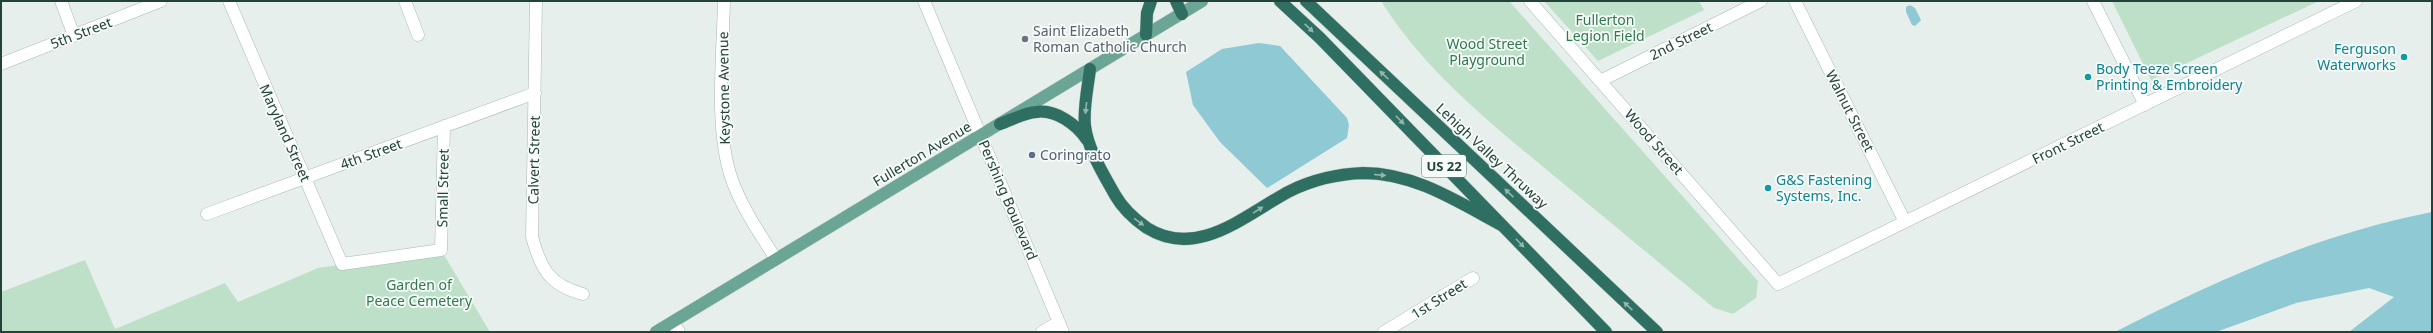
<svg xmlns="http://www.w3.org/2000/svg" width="2433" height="333" viewBox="0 0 2433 333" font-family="'Noto Sans',sans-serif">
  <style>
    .green { fill: #bfe0c8 }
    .water { fill: #8ec9d4 }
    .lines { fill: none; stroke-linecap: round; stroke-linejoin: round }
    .minor-casing { stroke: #a8b8b2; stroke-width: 13 }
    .major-casing { stroke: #c2cac8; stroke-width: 13 }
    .highway-casing { stroke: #c2cac8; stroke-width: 13 }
    .minor { stroke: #fff; stroke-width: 12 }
    .major { stroke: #6aa596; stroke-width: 12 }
    .highway { stroke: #2f6f62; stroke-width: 12 }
    .oneway { fill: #93b5ae }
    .worship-dot { fill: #6b7280; stroke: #f7fbf9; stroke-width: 1.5 }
    .culture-dot { fill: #0f9aa8; stroke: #f7fbf9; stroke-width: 1.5 }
    .service-dot { fill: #5c6f8a; stroke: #f7fbf9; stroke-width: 1.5 }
    .labels { text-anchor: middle; stroke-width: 3.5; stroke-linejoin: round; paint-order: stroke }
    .shield { fill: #f7fbf9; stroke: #637a73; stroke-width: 1 }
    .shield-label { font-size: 13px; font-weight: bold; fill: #24423a }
    .park-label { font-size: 14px; fill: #2d7a4b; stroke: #f7fbf9 }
    .worship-label { font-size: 14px; fill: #5b616d; stroke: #f7fbf9; text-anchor: start }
    .street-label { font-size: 14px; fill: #24423a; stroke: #f7fbf9 }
    .culture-label { font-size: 14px; fill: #0d838f; stroke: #f7fbf9; text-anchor: start }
    .service-label { font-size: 14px; fill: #4e5e75; stroke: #f7fbf9; text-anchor: start }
  </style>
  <rect width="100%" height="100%" fill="#e6efeb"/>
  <path class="green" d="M1381 1H1509L1758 281 1756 298 1733 314 1714 308C1660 264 1607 219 1553 175 1489 122 1425 71 1381 1Z
    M1544 1H1699L1704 10 1598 61Z
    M2112 1H2319L2151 80Z
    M441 250 490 332H1V292L85 260 115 329 225 283 238 302 318 268Z"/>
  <path class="water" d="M1910 5 1915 8 1921 20 1915 26 1912 25 1906 12V7Z
    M1259 43 1280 46 1347 118 1349 125 1347 138 1267 188 1220 142 1193 105 1186 72 1222 49Z
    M2432 212V332H2349L2394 297 2369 288 2296 303 2216 332H2115C2217 280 2319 234 2432 212Z"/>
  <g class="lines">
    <g class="minor-casing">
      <path id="minor" d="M61 1 74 36
        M229 1 342 264 441 250 444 126
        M405 1 418 35
        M536 1 532 237C541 269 549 285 583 294
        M724 1C723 55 714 129 732 180 742 208 760 234 776 259
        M924 1 1063 332
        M1530 1 1778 284 2356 1
        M1795 1 1905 222
        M2093 1 2145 105
        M1 64 161 1
        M1600 81 1761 1
        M207 214 535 93
        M673 322 679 332
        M1042 332 1059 322
        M1384 332 1473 278"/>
    </g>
    <g class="major-casing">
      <path id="major" d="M656 332 1202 1"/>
    </g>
    <g class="highway-casing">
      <path id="highway" d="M1176 1 1182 14
        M1280 1 1320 38 1606 332
        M1306 1 1657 332
        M1146 35 1147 13 1151 1
        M1090 69C1088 87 1083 108 1085 126 1088 150 1104 175 1115 195 1123 209 1134 219 1147 228 1198 260 1246 214 1290 191 1312 180 1338 174 1363 173 1415 173 1458 202 1503 226
        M1000 124C1011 120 1024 113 1036 112 1056 109 1077 125 1087 140"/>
    </g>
    <use href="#minor" class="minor"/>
    <use href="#major" class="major"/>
    <use href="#highway" class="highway"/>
  </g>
  <defs><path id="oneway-solid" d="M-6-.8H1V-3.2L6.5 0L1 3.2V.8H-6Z"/></defs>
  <g class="oneway">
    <use href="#oneway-solid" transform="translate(1309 28) rotate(43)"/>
    <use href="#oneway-solid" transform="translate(1384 75) rotate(-137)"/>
    <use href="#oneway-solid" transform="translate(1086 108) rotate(96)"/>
    <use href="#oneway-solid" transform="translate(1400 120) rotate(46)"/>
    <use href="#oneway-solid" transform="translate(1380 175) rotate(5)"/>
    <use href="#oneway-solid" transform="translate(1509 193) rotate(-137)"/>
    <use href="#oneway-solid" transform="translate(1258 210) rotate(-32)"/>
    <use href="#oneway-solid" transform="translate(1139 222) rotate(36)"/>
    <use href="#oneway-solid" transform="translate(1520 243) rotate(46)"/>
    <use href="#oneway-solid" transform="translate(1628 306) rotate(-137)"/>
  </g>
  <circle class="worship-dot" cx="1025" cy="39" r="4"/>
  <g class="culture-dot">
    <circle cx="2404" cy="57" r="4"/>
    <circle cx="2088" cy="77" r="4"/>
    <circle cx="1768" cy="188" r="4"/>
  </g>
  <circle class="service-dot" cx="1032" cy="155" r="4"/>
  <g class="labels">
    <rect class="shield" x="1422" y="155" width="44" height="22" rx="3"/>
    <g class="shield-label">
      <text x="1444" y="171">US 22</text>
    </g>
    <g class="park-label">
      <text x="1605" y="25">Fullerton<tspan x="1605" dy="16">Legion Field</tspan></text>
      <text x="1487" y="49">Wood Street<tspan x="1487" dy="16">Playground</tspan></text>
      <text x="419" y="290">Garden of<tspan x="419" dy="16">Peace Cemetery</tspan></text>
    </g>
    <g class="worship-label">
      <text x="1033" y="36">Saint Elizabeth<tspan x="1033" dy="16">Roman Catholic Church</tspan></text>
    </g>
    <g class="street-label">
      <text transform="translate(81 33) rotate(-21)" y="5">5th Street</text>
      <text transform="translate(1681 41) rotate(-26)" y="5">2nd Street</text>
      <text transform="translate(724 88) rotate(-91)" y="5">Keystone Avenue</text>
      <text transform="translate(1850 111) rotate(63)" y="5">Walnut Street</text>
      <text transform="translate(285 133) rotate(66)" y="5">Maryland Street</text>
      <text transform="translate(1654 142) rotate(49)" y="5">Wood Street</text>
      <text transform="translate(2068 143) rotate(-26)" y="5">Front Street</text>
      <text transform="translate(371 154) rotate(-20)" y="5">4th Street</text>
      <text transform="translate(922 154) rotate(-31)" y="5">Fullerton Avenue</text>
      <text transform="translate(1492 156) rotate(43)" y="5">Lehigh Valley Thruway</text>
      <text transform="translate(534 160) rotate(-89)" y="5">Calvert Street</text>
      <text transform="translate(443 188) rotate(-89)" y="5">Small Street</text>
      <text transform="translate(1008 200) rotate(67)" y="5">Pershing Boulevard</text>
      <text transform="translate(1439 299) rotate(-32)" y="5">1st Street</text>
    </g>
    <g class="culture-label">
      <text x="2396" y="54" text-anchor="end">Ferguson<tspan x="2396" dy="16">Waterworks</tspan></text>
      <text x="2096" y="74">Body Teeze Screen<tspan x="2096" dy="16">Printing &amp; Embroidery</tspan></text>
      <text x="1776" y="185">G&amp;S Fastening<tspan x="1776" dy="16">Systems, Inc.</tspan></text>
    </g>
    <g class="service-label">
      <text x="1040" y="160">Coringrato</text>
    </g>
  </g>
  <rect width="2433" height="333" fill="none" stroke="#24423a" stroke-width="4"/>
</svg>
